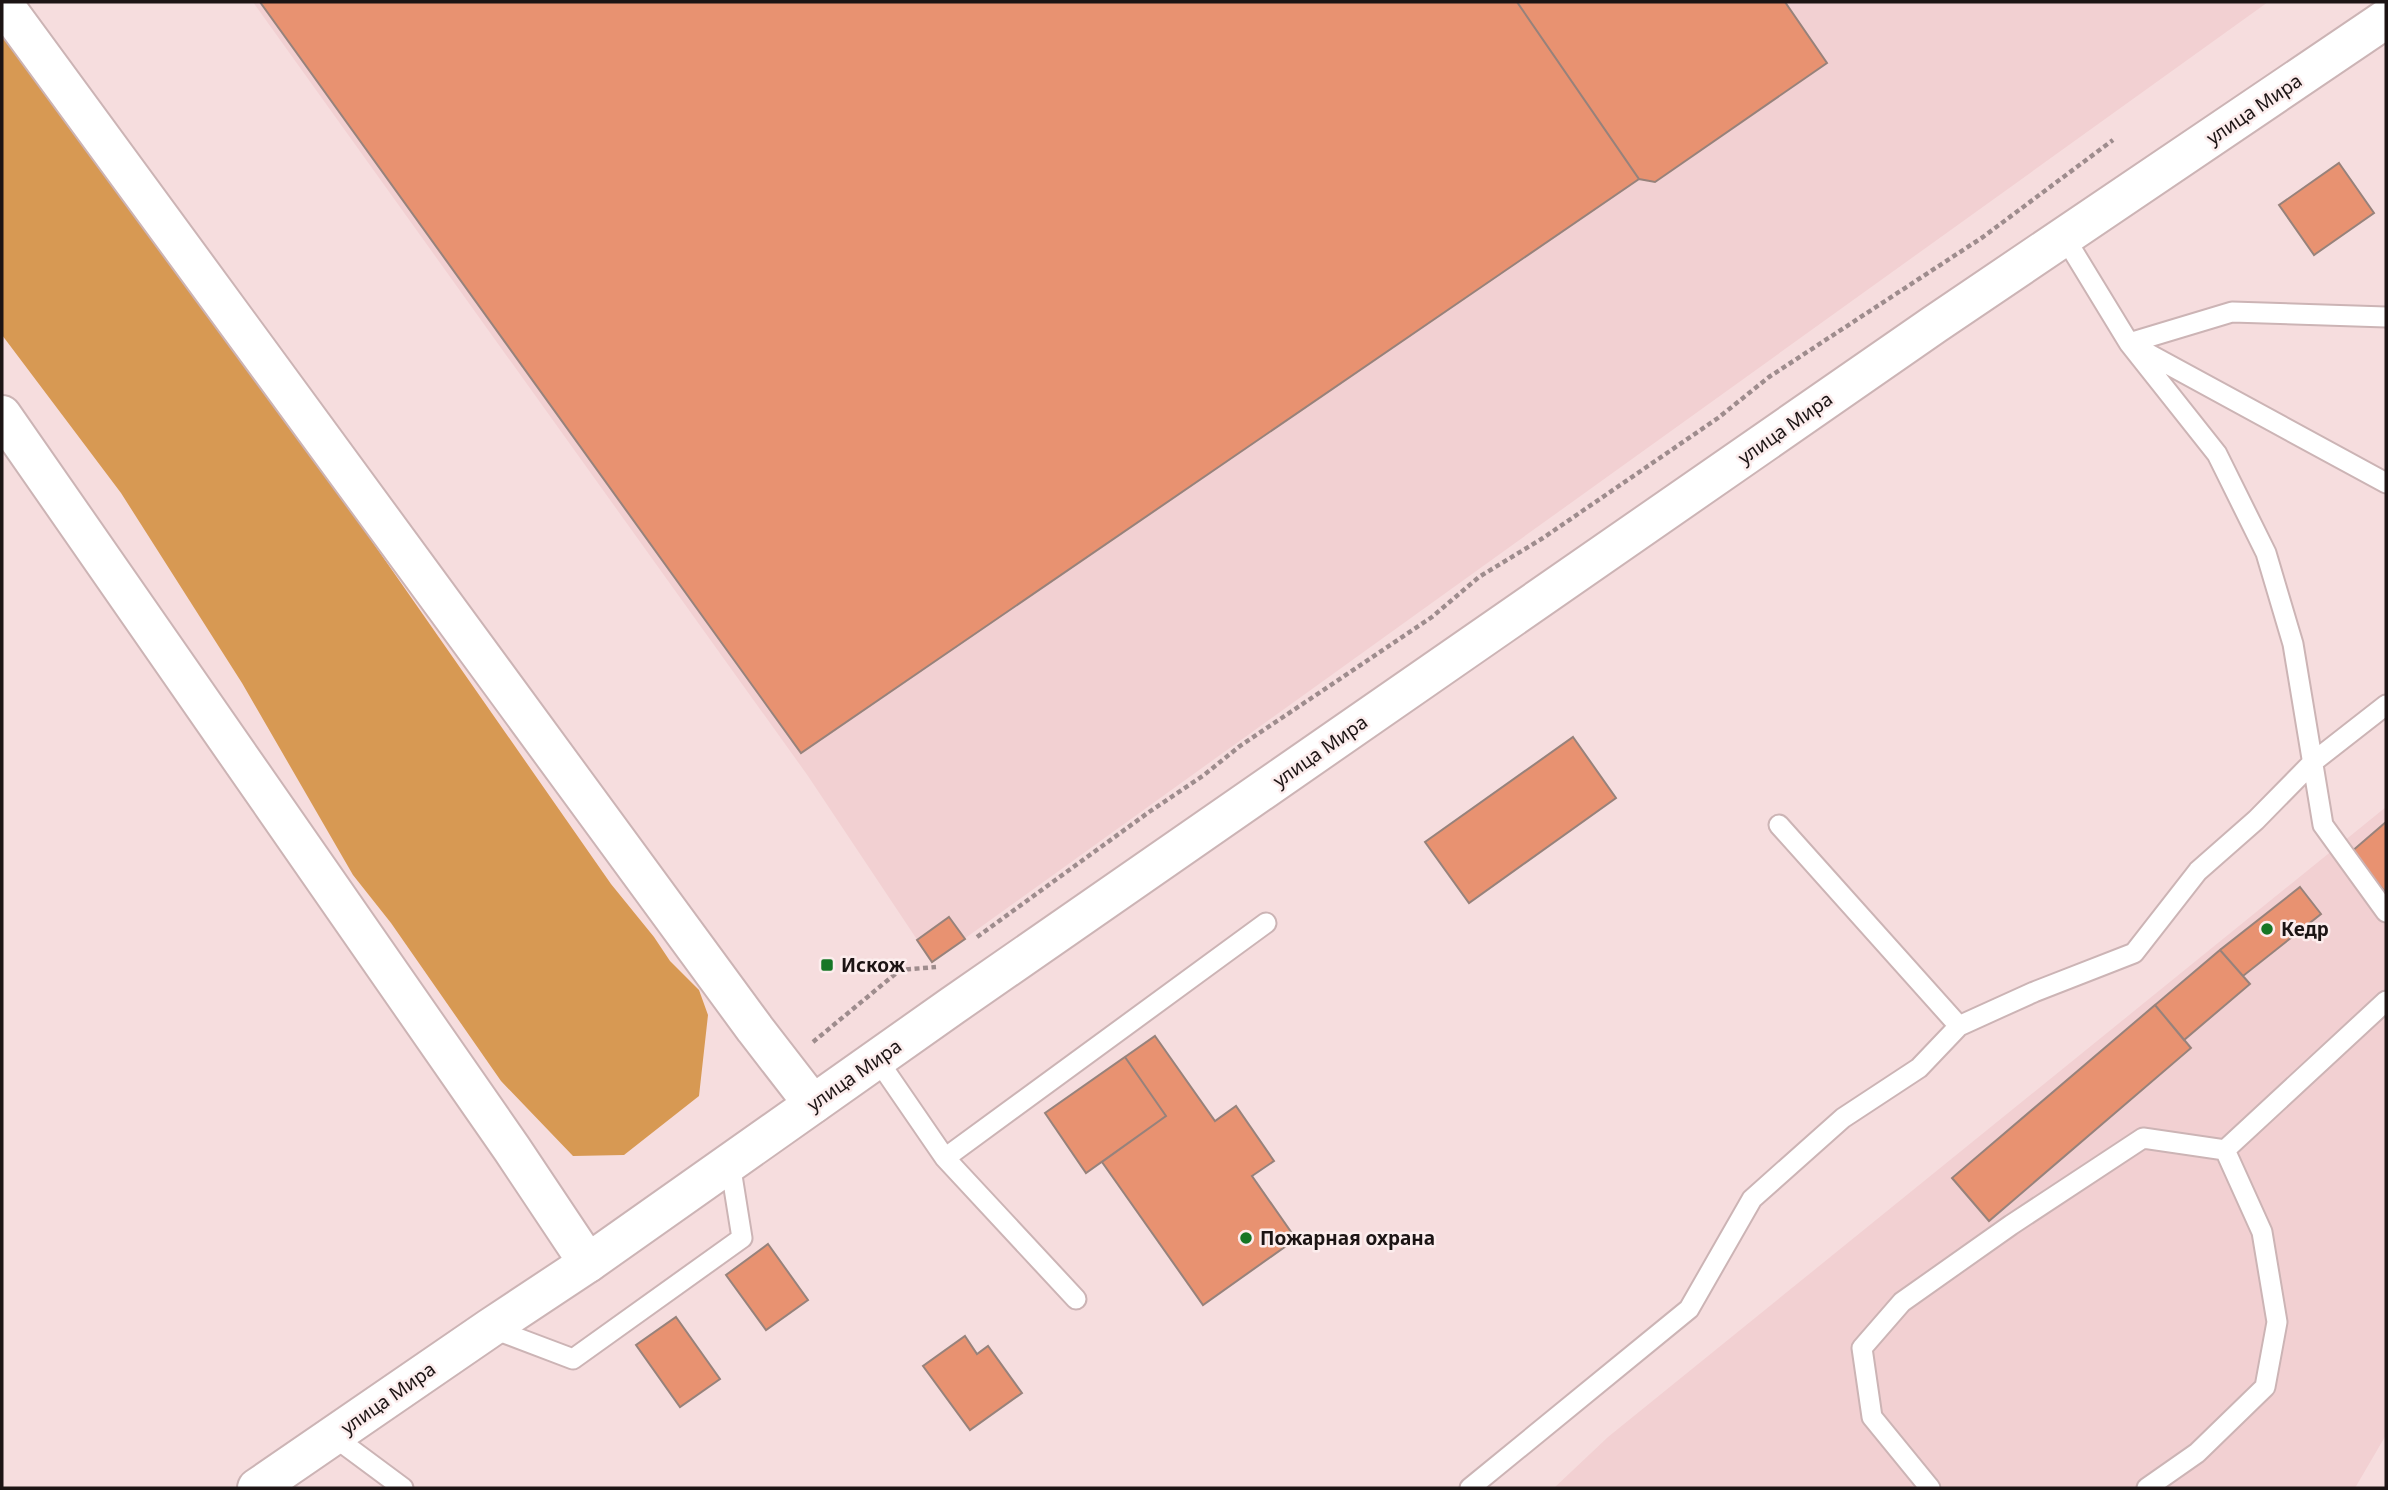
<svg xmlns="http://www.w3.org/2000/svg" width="2388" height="1490" viewBox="0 0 2388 1490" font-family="'Noto Sans',sans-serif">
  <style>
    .built { fill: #f2d0d2 }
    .forest { fill: #d79953 }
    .building { fill: #e89271; stroke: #97827b; stroke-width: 2 }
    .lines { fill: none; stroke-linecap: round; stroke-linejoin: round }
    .service-casing { stroke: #ccb4b5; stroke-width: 23 }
    .minor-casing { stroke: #ccb4b5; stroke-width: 42 }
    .secondary-casing { stroke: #ccb4b5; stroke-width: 42 }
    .path { stroke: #9e8c8d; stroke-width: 4.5; stroke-dasharray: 5 3.5; stroke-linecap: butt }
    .service { stroke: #fff; stroke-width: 19 }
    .minor { stroke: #fff; stroke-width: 38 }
    .secondary { stroke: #fff; stroke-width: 38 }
    .poi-dot { fill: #167625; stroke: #fceded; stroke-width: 2.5 }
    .labels { text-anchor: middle; stroke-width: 5; stroke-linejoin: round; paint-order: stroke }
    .street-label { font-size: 19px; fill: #1c1414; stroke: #fceded }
    .poi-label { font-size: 19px; font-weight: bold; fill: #1c1414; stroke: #fceded; text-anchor: start }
  </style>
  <rect width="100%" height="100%" fill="#f6ddde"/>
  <path class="built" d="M253 2H2268L932 962 808 776Z
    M2386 807V1435L2355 1488H1554L1608 1437Z"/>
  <path class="forest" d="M2 25 272 398 611 884 654 937 670 961 699 990 708 1015 699 1096 624 1155 573 1156 501 1081 391 923 353 875 242 683 121 493 2 335Z"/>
  <path class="building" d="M260 2H1517L1639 179 801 753Z
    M1517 2H1785L1827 63 1655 182 1639 179Z
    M2339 163 2374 213 2314 255 2279 205Z
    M1573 737 1616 798 1469 903 1425 842Z
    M2386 822V893L2351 852Z
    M2300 887 2321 914 2243 976 2220 950Z
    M949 917 965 939 932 962 917 940Z
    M2220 950 2250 984 2184 1040 2155 1005Z
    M2155 1005 2191 1048 1989 1221 1952 1178Z
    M1155 1036 1215 1121 1236 1106 1274 1161 1252 1176 1296 1239 1203 1305 1102 1162 1166 1116 1125 1057Z
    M1125 1057 1166 1116 1086 1173 1045 1113Z
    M768 1244 808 1300 766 1330 726 1275Z
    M676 1317 720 1379 680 1407 636 1345Z
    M965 1336 977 1354 988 1346 1022 1393 970 1430 923 1366Z"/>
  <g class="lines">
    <g class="service-casing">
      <path id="service" d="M2065 238 2129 343 2217 454 2266 553 2293 644 2323 825 2386 912
        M2129 343 2232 312 2386 317
        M2138 348 2386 483
        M1779 825 1959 1026
        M877 1059 945 1158 1076 1299
        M2225 1150 2386 1001
        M945 1158 1266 923
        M491 1328 573 1359 742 1238 730 1163
        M333 1436 403 1488
        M1470 1488 1689 1309 1752 1199 1843 1118 1919 1068 1959 1026 2034 992 2134 953 2198 871 2256 820 2313 762 2386 705
        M1930 1488 1872 1417 1862 1348 1902 1302 2011 1225 2143 1138 2225 1150
        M2147 1488 2197 1453 2265 1387 2277 1322 2262 1232 2225 1150"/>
    </g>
    <g class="minor-casing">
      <path id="minor" d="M2 2 755 1029 813 1104
        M2 415 512 1149 588 1263"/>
    </g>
    <g class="secondary-casing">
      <path id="secondary" d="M257 1488 490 1328 588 1263 952 1006 1935 324 2386 19"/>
    </g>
    <path class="path" d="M977 937 1149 812 1204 775 1240 746 1432 617 1479 577 1543 538 1718 418 1769 377 1983 237 2113 140
      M813 1042 900 970 936 967"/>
    <use href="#service" class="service"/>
    <use href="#minor" class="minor"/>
    <use href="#secondary" class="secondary"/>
  </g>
  <g class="poi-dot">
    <circle cx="2267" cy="929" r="7"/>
    <rect x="820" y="958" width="14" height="14" rx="3.5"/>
    <circle cx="1246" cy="1238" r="7"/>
  </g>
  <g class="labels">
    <g class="street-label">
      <text transform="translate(2254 109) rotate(-34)" y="7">улица Мира</text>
      <text transform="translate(1785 428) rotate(-35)" y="7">улица Мира</text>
      <text transform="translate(1320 751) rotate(-35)" y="7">улица Мира</text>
      <text transform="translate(854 1075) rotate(-35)" y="7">улица Мира</text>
      <text transform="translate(388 1398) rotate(-35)" y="7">улица Мира</text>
    </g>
    <g class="poi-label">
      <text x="2281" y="936">Кедр</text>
      <text x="841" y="972">Искож</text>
      <text x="1260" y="1245">Пожарная охрана</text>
    </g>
  </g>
  <rect width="2388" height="1490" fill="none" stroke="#1c1414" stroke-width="7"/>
</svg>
